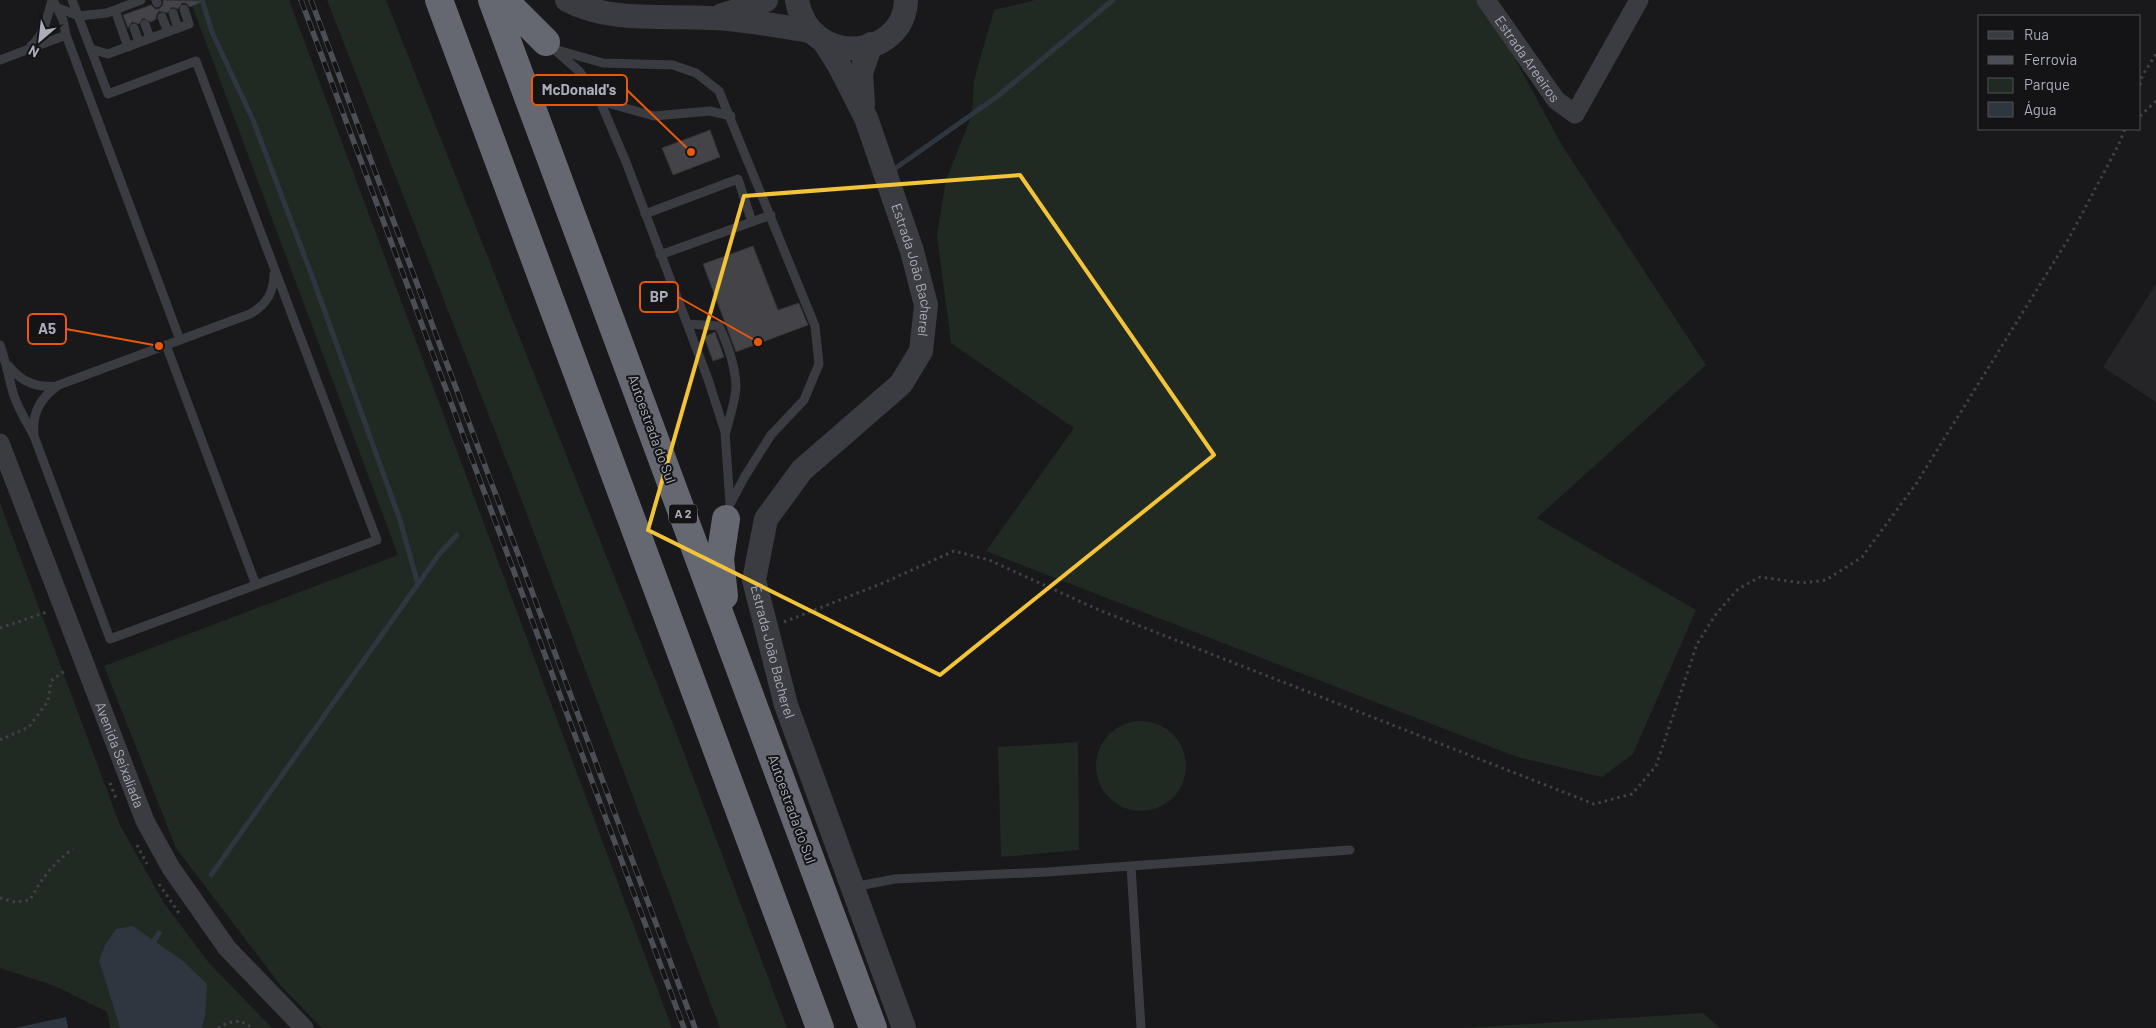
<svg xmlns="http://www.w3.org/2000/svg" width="2156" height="1028" viewBox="0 0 2156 1028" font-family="Barlow,sans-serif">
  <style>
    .built { fill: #252528 }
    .green { fill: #202922 }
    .water { fill: #2e363f }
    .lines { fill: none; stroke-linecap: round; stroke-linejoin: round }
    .stream { stroke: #2e363f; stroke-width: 5 }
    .building { fill: #434348; stroke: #333337 }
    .path { stroke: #3f4147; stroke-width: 3; stroke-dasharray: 2.5 4; stroke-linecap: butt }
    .service { stroke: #3b3c42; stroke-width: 9 }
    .minor { stroke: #3b3c42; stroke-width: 19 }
    .tertiary { stroke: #3b3c42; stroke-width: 24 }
    .motorway { stroke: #656871; stroke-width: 28 }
    .rail-casing { stroke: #4c4e55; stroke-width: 5.5 }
    .rail { stroke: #141316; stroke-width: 4; stroke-dasharray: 11; stroke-linecap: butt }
    .marked { fill: none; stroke: #f3c438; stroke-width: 4; stroke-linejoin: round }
    .labels { text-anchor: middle; stroke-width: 4; stroke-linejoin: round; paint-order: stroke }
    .shield { fill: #141316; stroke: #7e8089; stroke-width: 1 }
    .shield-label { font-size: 12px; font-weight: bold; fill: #abaeba }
    .street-label { font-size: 14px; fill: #abaeba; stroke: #141316 }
    .leader { fill: none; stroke: #e8590c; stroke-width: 2 }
    .callout-dot { fill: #e8590c; stroke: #141316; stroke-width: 2 }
    .callout { fill: #141316; stroke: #e8590c; stroke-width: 2 }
    .callout-label { font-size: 15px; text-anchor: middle; font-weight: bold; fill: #abaeba }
  </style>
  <rect width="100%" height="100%" fill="#19191b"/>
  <path class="built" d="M2156 284V402L2103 367Z"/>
  <path class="green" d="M190 0H289L672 1028H322L281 986 176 848 104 666 398 555Z
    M327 0H386L680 742 787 1028H720L514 480Z
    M1035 0H1477L1497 26 1563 147 1706 365 1537 518 1696 610 1633 754 1602 777 1517 757 986 551 1074 428 951 343 937 235 946 180 972 115 974 80 994 10Z
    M0 503 120 825 164 903 209 963 272 1028H202L205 1016 99 961 120 1028H110L107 1012 55 986 0 968Z
    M1096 766a45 45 0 1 1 90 0a45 45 0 1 1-90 0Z
    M1078 742 1079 850 1001 857 998 747Z
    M1703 1013 1720 1028H1462Z"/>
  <path class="water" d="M133 926 183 961 207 984 205 1016 202 1028H120L99 961 105 945 116 929Z
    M66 1017 68 1028H15Z"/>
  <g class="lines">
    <path class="stream" d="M202 0 212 32 253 120 312 276 400 520 418 584
      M893 170 998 96 1113 0
      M211 875 440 553 457 535
      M151 945 159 933"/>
  </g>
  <path class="building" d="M163 0 204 1 190 7 186 3H182L178 9 172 7 167 13 159 11 156 16V19L151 22 143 18 139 24 132 22 128 28 123 15 151 5 155 9H159L163 5Z
    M710 130 720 157 673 175 662 148Z
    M753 246 778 310 799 303 808 325 736 352 703 264Z
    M715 332 724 357 713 361 704 337Z"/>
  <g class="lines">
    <path class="path" d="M2140 85 2142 76 2156 54
      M2140 116 2156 101
      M784 622 883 583 954 551 989 560 1099 610 1594 804 1632 794 1656 766 1697 644 1716 614 1738 589 1760 577 1802 583 1826 580 1862 557 1916 484 2069 238 2118 146 2125 129
      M0 628 47 612
      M0 740 29 727 48 701 51 681 67 669
      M110 783 117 801
      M137 845 147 864
      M159 884 181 916
      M0 898 15 902 30 900C41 879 53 863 73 849
      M218 1028 227 1023 240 1021 253 1028"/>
    <path class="service" d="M53 0 63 20 66 35 180 340
      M156 0 157 3
      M58 8 79 16 107 13 141 0
      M115 10 128 47
      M173 13 178 28
      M162 17 168 32
      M145 24 150 38
      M134 28 139 42
      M31 46C45 34 47 17 52 0
      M91 49 108 54 189 24 184 9
      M554 49 603 63 673 65 696 73 719 91 815 326 819 364 804 400 771 435 745 476 730 504
      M555 50 580 72 600 101 626 162 708 379 725 432 730 504
      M0 60 66 35
      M600 101 654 116 710 111 731 116
      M645 214 738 179 752 222
      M660 255 771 215
      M687 324 719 326C728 345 735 365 736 386 736 400 729 418 726 432
      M0 345C6 362 9 379 14 396 19 410 27 423 34 436L110 639 377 540 196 61 108 94 72 0
      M166 345 256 585
      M9 366C21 382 37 388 56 386L250 314C266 305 274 293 274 274
      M34 433C32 413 41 398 56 387
      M1131 866 1141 1028
      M853 887 895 879 1047 872 1350 850"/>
    <g class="minor">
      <path id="s1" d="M1486 0 1556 100 1575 114 1639 0"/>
      <path id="s2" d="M0 443 145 821 171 868 227 948 304 1028"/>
    </g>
    <g class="tertiary">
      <path d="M567 0C609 23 665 15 711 18 744 19 778 26 810 31"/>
      <path d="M797 0C808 68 904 61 906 0"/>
      <path d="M722 15 754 6 766 0"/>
      <path id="s3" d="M825 43 840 67 866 118 912 251 926 305 921 351 901 384 802 470 766 519 754 580 786 705 904 1028"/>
      <path d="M863 104 861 73 871 44"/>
    </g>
    <path class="motorway" d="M439 0 820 1028
      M492 0 873 1028
      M504 0 546 42
      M724 596 720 559 726 519"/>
    <g class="rail-casing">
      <path id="rail" d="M301 0 684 1028
        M311 0 695 1028"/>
    </g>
    <use href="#rail" class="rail"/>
  </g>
  <path class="marked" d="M1020 175 1214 455 940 675 648 530 744 196Z"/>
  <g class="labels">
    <rect class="shield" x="669" y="504.5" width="28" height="19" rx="4"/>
    <g class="shield-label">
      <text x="683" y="518">A 2</text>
    </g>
    <g class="street-label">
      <text dy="5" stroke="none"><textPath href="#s1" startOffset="72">Estrada Areeiros</textPath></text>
      <text dy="5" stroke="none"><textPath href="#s3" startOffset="245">Estrada João Bacherel</textPath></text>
      <text transform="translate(652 429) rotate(70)" y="5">Autoestrada do Sul</text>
      <text dy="5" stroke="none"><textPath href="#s3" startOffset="695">Estrada João Bacherel</textPath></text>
      <text dy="5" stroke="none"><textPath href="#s2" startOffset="334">Avenida Seixalíada</textPath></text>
      <text transform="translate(792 809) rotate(70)" y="5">Autoestrada do Sul</text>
    </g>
  </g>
  <path class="leader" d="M691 152L627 90M758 342L678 297M159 346L66 329"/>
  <g class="callout-dot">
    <circle cx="691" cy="152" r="5"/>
    <circle cx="758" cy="342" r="5"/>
    <circle cx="159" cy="346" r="5"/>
  </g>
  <g class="callout">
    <rect x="532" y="75" width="95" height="30" rx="5"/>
    <rect x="640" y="282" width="38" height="30" rx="5"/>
    <rect x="28" y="314" width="38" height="30" rx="5"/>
  </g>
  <g class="callout-label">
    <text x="579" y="95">McDonald's</text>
    <text x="659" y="302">BP</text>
    <text x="47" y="334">A5</text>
  </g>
  <rect x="1978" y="15" width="162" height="115" fill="#141316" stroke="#505158"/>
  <rect x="1988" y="31" width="25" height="8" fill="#3b3c42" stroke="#505158"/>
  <text x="2024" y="40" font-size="15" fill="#abaeba">Rua</text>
  <rect x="1988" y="56" width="25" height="8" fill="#4c4e55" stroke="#505158"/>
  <text x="2024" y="65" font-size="15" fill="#abaeba">Ferrovia</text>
  <rect x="1988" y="78" width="25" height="15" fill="#202922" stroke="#505158"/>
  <text x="2024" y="90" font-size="15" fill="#abaeba">Parque</text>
  <rect x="1988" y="102" width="25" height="15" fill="#2e363f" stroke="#505158"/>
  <text x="2024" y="115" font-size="15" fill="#abaeba">Água</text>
  <g transform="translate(40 40) rotate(208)" stroke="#141316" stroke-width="4" paint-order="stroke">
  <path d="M0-4L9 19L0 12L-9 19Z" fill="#abaeba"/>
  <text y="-8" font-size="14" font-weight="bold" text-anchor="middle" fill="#abaeba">N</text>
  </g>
</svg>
